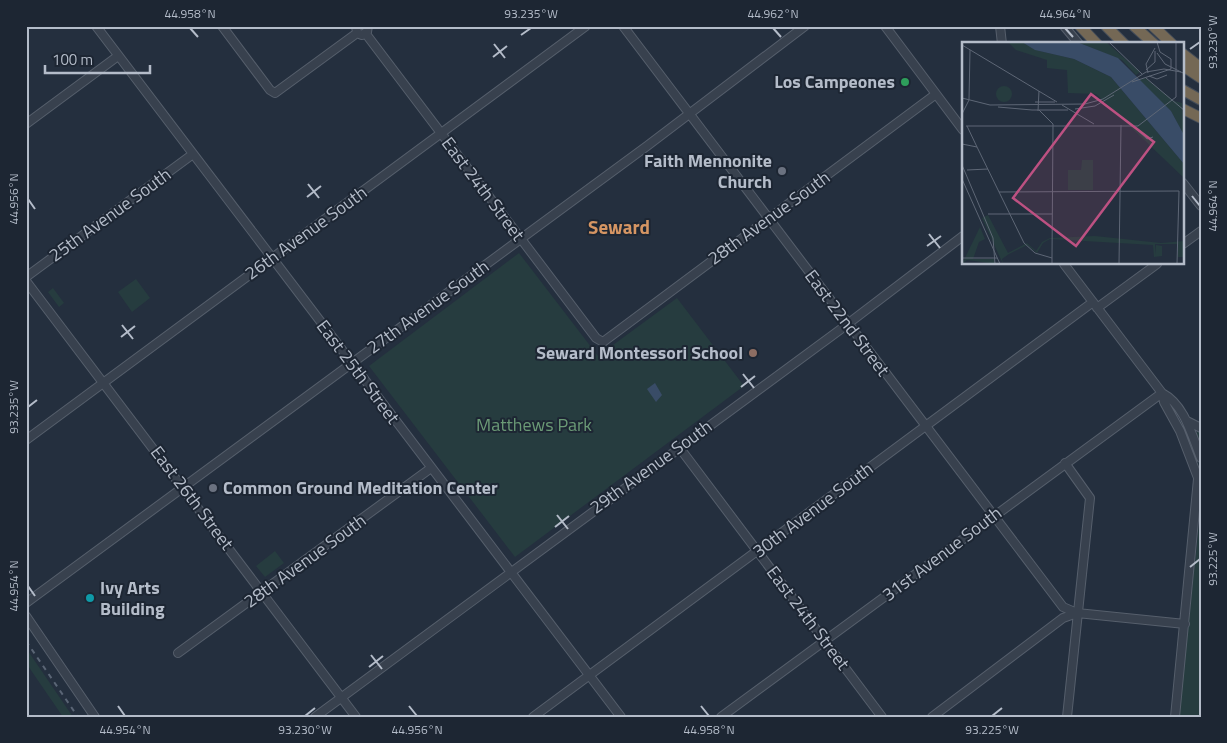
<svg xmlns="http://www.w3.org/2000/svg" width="1227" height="743" viewBox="0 0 1227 743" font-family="'Titillium Web',sans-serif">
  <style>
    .green { fill: #263c3f }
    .water { fill: #394c67 }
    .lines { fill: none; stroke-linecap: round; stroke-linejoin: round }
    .minor-casing { stroke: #565f6c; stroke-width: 10 }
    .highway-casing { stroke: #434c59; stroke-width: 12 }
    .minor { stroke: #38414e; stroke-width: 8 }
    .highway { stroke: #746855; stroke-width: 10 }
    .rail { stroke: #5a6575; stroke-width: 2; stroke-dasharray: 5 5; stroke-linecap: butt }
    .ticks { fill: none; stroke: #b4bcc9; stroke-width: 2 }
    .leisure-dot { fill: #2e9e5b; stroke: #1d2633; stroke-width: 2 }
    .worship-dot { fill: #6b7280; stroke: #1d2633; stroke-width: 2 }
    .education-dot { fill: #8d6e63; stroke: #1d2633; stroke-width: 2 }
    .culture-dot { fill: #0f9aa8; stroke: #1d2633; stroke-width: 2 }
    .labels { text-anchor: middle; stroke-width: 4; stroke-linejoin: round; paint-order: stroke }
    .poi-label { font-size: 18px; font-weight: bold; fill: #b4bcc9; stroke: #1d2633; text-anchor: end }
    .street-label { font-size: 18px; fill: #b4bcc9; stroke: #1d2633 }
    .park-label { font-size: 18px; fill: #6b9a76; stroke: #1d2633 }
    .neighbourhood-label { font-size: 19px; font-weight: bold; fill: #d59563; stroke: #1d2633 }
    .inset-road { fill: none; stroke: #5e6776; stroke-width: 1 }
    .view { fill: #bd5182; fill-opacity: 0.15; stroke: #bd5182; stroke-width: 2.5 }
    .inset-edge { fill: none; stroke: #b4bcc9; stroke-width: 2.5 }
    .neatline { fill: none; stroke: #b4bcc9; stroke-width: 2 }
    .ticks-label { font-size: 12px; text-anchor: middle; fill: #b4bcc9 }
  </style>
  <rect width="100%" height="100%" fill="#242f3e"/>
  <path class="green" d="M519 253 598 356 677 298 744 386 515 557 369 366Z
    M136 279 150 298 132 312 118 292Z
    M53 288 64 303 59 307 48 292Z
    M1197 432H1201V717H1178L1201 507Z
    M275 551 284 563 265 577 256 566Z
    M26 648 73 717H63L26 663Z"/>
  <path class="water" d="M655 383 662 395 656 402 647 389Z"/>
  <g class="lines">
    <g class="minor-casing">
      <path id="minor" d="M96 26 621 717
        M222 26 270 90 275 93 357 33
        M356 26 357 33 362 35 367 32 368 26
        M623 26 1063 607 1077 613
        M885 26 963 130
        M1000 26 1002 44
        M1064 26 1079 44
        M366 34 596 338 603 342 936 94
        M26 124 118 56
        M1183 183 1201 206
        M1183 244 1201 231
        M1064 264 1162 393C1185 405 1192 436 1201 458
        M26 277 193 154
        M26 281 356 717
        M1097 308 1157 264
        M1162 393 1164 402 1180 431 1200 483
        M1187 421 1201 428
        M26 440 586 26
        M679 447 882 717
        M1065 463 1090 498 1067 717
        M26 603 647 146 805 26
        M26 616 95 717
        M178 653 431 468
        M315 717 841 329 963 236
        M533 717 1093 302
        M721 717 1162 393
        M932 717 1063 618 1077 613 1185 624
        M1175 717 1198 479"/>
    </g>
    <g class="highway-casing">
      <path id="highway" d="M1080 26 1097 44
        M1106 26 1124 44
        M1134 26 1154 44
        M1153 26 1172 44
        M1183 54 1201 68
        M1183 66 1201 78
        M1183 90 1201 100
        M1183 109 1201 118"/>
    </g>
    <use href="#minor" class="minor"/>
    <use href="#highway" class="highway"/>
    <path class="rail" d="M26 641 78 717"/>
  </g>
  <path class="ticks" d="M190 28 198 37M773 28 781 37M1065 28 1073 37M521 35 531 28M494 44 505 58M1190 49 1200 42M493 57 507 46M308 184 319 198M1192 196 1200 206M307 197 321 186M28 199 35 209M929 234 940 248M927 246 941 236M122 325 133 339M121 337 135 326M743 374 754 388M741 387 755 376M28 407 37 400M557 515 568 529M555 527 569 516M1190 567 1200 559M28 586 35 596M371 655 382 669M369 667 383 656M118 706 125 716M409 706 417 716M701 706 709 716M305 716 315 708M992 716 1002 708"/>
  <circle class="leisure-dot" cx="905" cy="82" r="5"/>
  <g class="worship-dot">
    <circle cx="782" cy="171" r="5"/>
    <circle cx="213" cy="488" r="5"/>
  </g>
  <circle class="education-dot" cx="753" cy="353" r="5"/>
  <circle class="culture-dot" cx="90" cy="598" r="5"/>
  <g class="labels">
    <g class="poi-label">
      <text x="895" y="88">Los Campeones</text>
      <text x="772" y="167">Faith Mennonite<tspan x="772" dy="21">Church</tspan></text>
      <text x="743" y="359">Seward Montessori School</text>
      <text x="223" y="494" text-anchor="start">Common Ground Meditation Center</text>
      <text x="100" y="594" text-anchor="start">Ivy Arts<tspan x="100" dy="21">Building</tspan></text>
    </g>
    <g class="street-label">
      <text transform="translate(483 189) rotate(53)" y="6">East 24th Street</text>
      <text transform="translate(110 215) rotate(-36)" y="6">25th Avenue South</text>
      <text transform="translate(769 218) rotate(-36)" y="6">28th Avenue South</text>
      <text transform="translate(306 233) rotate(-36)" y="6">26th Avenue South</text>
      <text transform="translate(428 307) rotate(-36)" y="6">27th Avenue South</text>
      <text transform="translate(847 323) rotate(53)" y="6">East 22nd Street</text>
      <text transform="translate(358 372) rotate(53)" y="6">East 25th Street</text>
      <text transform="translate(651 467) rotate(-36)" y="6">29th Avenue South</text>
      <text transform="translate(192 498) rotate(53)" y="6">East 26th Street</text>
      <text transform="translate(813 510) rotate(-37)" y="6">30th Avenue South</text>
      <text transform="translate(942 554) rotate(-37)" y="6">31st Avenue South</text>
      <text transform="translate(305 561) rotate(-36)" y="6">28th Avenue South</text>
      <text transform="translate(808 618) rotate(53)" y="6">East 24th Street</text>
    </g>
    <g class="park-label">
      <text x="534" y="431">Matthews Park</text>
    </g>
    <g class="neighbourhood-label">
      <text x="619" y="234">Seward</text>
    </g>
  </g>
  <g transform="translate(962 42)">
    <rect width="222" height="222" fill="#242f3e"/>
    <path d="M46 0H60L78 9 112 17 149 35 222 122V136L134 52 106 51 105 28 85 26V18L54 8ZM115 0H144L178 30 174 33 160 18ZM183 36 212 59 220 61 222 94 209 69 177 38ZM34 52a8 8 0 1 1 16 0a8 8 0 1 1-16 0ZM120 118H131V148H106V128H119ZM26 173 46 211 65 201 74 209 80 200 88 196 133 194 199 201 222 199V215H216V202H193V213L194 203 200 204V214L192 215 191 203 88 197 81 201 75 211 65 203 47 212 40 217 41 222 20 176ZM18 185 23 197 17 200 11 217H32L34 222 5 218 0 222Z" fill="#263c3f"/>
    <path d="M60 0H115L156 16 209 69 222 93V122L149 35 112 17 73 8Z" fill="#394c67"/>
    <path class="inset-road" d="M147 0 180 32M0 3 95 60M195 11 203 22 223 32M184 28 193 20V9M186 31 184 22 193 6M187 34 195 37 205 33M184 36 223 69M170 40 209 27V17L198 10 195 0M0 56 28 63 123 62 141 57 184 30 202 27 219 30M73 60H93M100 63 132 82M36 65 70 68M113 67 133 64 152 53M70 68H106M77 68 91 82 90 216M76 69 77 49M0 72 7 58 8 8M4 84H176L214 55V0M5 84 15 105M173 86 185 97 191 95M0 102 15 105 62 201 73 211 90 216V222M0 123 31 196 33 222M5 128 26 127M0 137 38 222M37 150 217 149 215 222M26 172H90M0 216H35M157 222 159 83"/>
    <path class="view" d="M129 52 192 100 114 204 51 156Z"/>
    <rect width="222" height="222" class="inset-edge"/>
  </g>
  <rect width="1227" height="743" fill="none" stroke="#1d2633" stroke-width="55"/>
  <path d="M45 65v8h105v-8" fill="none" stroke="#b4bcc9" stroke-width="2.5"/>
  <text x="52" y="65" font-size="15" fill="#b4bcc9" stroke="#1d2633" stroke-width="4" paint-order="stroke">100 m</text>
  <rect x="28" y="28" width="1172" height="688" class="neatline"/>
  <g class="ticks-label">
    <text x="190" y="18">44.958°N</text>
    <text x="531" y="18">93.235°W</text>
    <text x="773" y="18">44.962°N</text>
    <text x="1065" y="18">44.964°N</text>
    <text transform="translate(1213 42) rotate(-90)" y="4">93.230°W</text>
    <text transform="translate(14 199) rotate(-90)" y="4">44.956°N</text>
    <text transform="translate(1213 206) rotate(-90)" y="4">44.964°N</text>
    <text transform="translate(14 407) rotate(-90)" y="4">93.235°W</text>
    <text transform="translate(1213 559) rotate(-90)" y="4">93.225°W</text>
    <text transform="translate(14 586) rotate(-90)" y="4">44.954°N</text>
    <text x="125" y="734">44.954°N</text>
    <text x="305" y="734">93.230°W</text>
    <text x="417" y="734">44.956°N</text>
    <text x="709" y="734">44.958°N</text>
    <text x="992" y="734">93.225°W</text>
  </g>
</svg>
